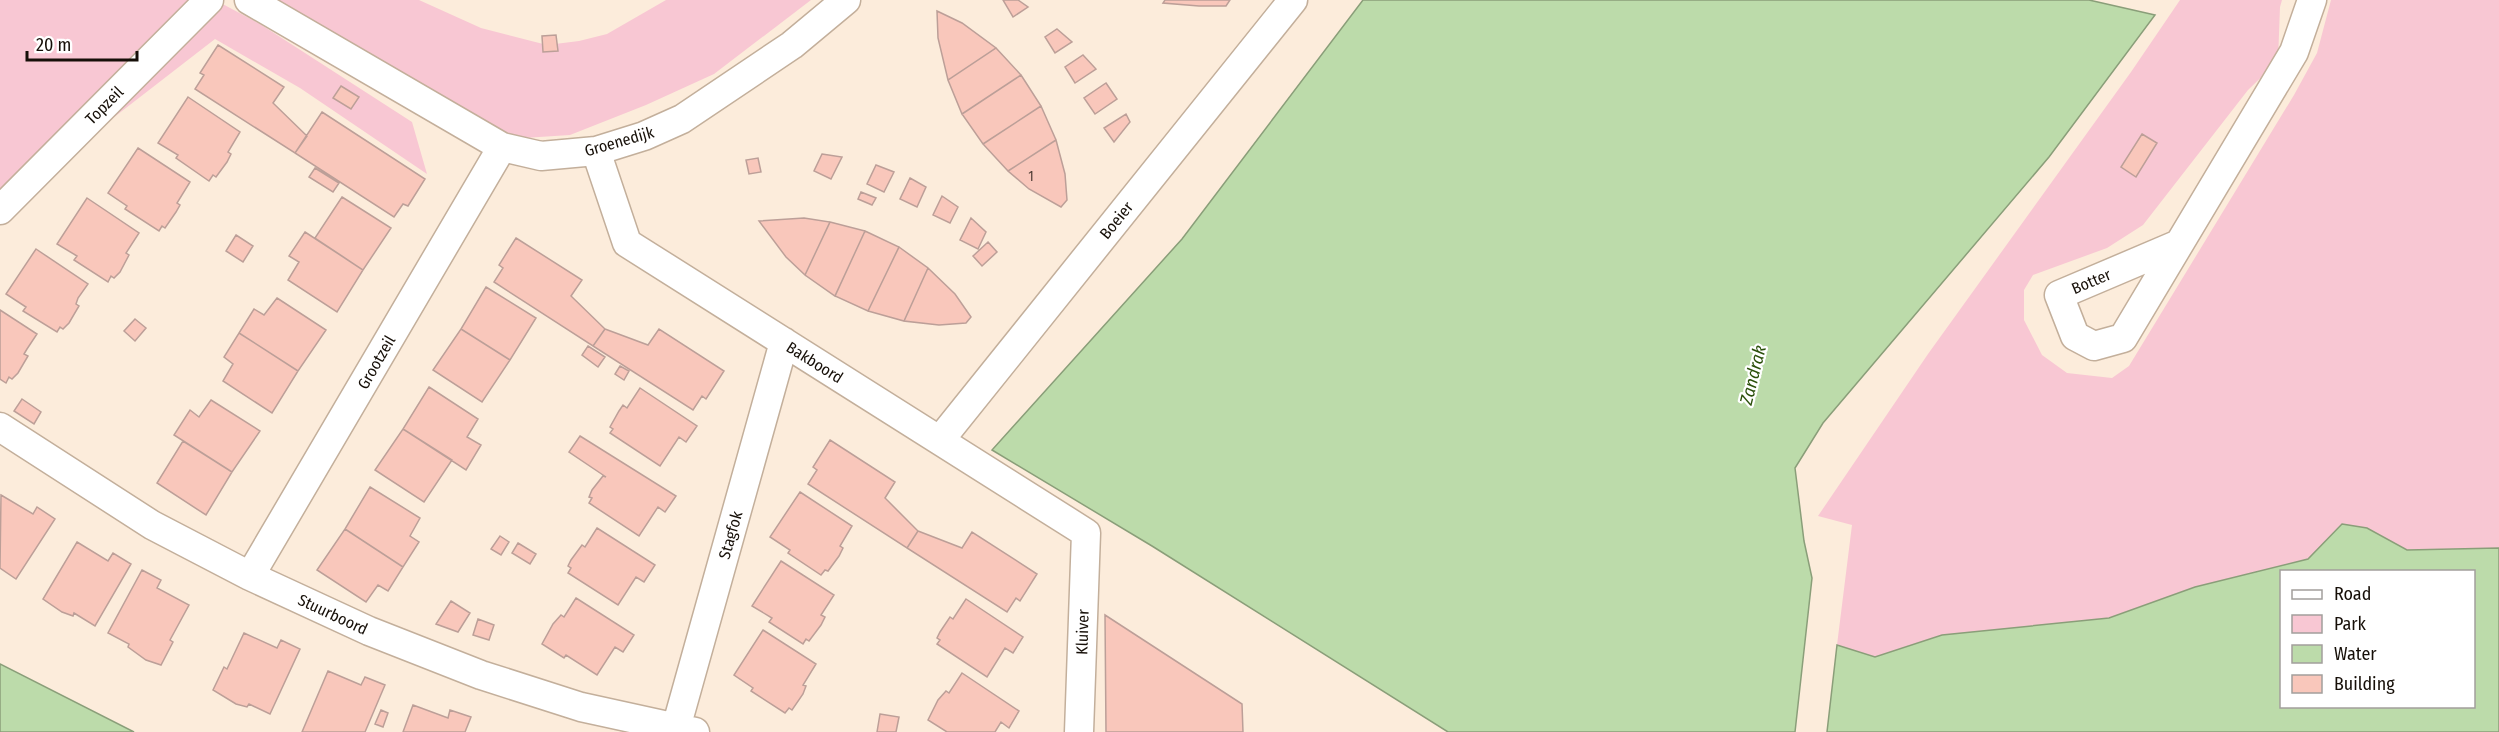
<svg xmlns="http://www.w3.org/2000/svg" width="2499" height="732" viewBox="0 0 2499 732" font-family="'Fira Sans Condensed',sans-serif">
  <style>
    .green { fill: #f8c7d3 }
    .water { fill: #bcdbaa; stroke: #8a9e79; stroke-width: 1.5; fill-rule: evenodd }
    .building { fill: #f9c7bb; stroke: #bc9f98; stroke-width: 1.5 }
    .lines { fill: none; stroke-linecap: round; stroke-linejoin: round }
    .street-casing { stroke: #c3af9b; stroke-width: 31 }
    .street { stroke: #fff; stroke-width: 28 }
    .labels { text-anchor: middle; stroke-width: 4.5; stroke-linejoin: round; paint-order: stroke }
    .number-label { font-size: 14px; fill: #4f3d35 }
    .street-label { font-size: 16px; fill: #160f08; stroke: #fff }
    .water-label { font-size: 18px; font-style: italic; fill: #2b500b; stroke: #fff }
  </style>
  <rect width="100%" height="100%" fill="#fcecdb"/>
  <path class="green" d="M0 0H215L260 24 412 122 427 174 300 88 215 39 82 142 0 221Z
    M277 0H419L481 28 547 45 579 41 607 34 666 0H811L714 74 646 105 570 135 506 139Z
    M2180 0H2282L2280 7 2278 61 2248 90 2143 225 2107 248 2033 275 2024 290V320L2042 355 2067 373 2112 378 2129 366 2294 95 2317 53 2331 0H2499V548L2407 550 2367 528 2342 524 2308 559 2195 587 2109 618 1942 635 1875 657 1837 645 1852 525 1818 516 1928 354 2131 72Z"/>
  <path class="water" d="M1363 0H2089L2155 15 2049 157 1823 423 1795 468 1804 541 1812 578 1795 732H1448L1152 546 992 450 1182 239Z
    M2342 524 2367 528 2407 550 2499 548V732H1827L1837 645 1875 657 1942 635 2109 618 2195 587 2308 559ZM2282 572H2474V706H2282Z
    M0 664 134 732H0Z"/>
  <path class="building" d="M1003 0H1018L1028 7 1013 17Z
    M1165 0H1230L1226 6H1199L1163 3Z
    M937 11 962 23 996 48 948 80 938 38Z
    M1057 29 1072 42 1055 53 1045 37Z
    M556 35 558 51 543 52 542 36Z
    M218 45 284 87 273 103 307 136 295 153 195 89 204 75 200 73Z
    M996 48 1021 75 962 114 948 80Z
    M1083 55 1096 69 1075 83 1065 67Z
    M1021 75 1041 106 983 144 962 114Z
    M1106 83 1117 99 1095 114 1084 98Z
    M341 86 359 97 351 109 333 98Z
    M188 97 240 132 228 152 231 154 227 162 216 177 213 175 209 181 176 158 178 155 158 143Z
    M1041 106 1056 140 1008 171 983 144Z
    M322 112 425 179 408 206 403 204 394 217 295 153Z
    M1126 114 1130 122 1114 142 1104 128Z
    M2142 134 2157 143 2136 177 2121 167Z
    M1056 140 1065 174 1067 200 1061 207 1029 189 1008 171Z
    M138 148 190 182 177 203 180 205 176 212 165 228 162 226 159 231 125 209 127 206 108 193Z
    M822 154 842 157 831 179 814 171Z
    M758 158 761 172 749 174 746 160Z
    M876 165 894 172 884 192 867 184Z
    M315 168 339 183 333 192 309 177Z
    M910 178 926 187 917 207 900 199Z
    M861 192 876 198 872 205 858 199Z
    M942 196 958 207 950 223 933 215Z
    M342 197 391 228 363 270 315 238Z
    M87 198 139 233 126 253 129 255 120 272 114 278 111 276 108 282 74 260 77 256 57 244Z
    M804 218 830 222 805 275 786 257 759 221Z
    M971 218 986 232 978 249 960 240Z
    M830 222 865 231 835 296 805 275Z
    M865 231 899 247 868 311 835 296Z
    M305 232 363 270 337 312 288 280 299 262 289 256Z
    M236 235 253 246 243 262 226 251Z
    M516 238 582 280 571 296 605 329 593 346 494 282 503 268 499 265Z
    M988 242 997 252 982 266 973 256Z
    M899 247 928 268 904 321 868 311Z
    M36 249 88 284 78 298 76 304 79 306 69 323 63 329 60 327 57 332 23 311 26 307 6 294Z
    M928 268 955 294 971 317 966 323 939 325 904 321Z
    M486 287 536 318 510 360 461 329Z
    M277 298 326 330 298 371 239 333 254 309 264 315Z
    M0 310 37 334 27 349 24 354 28 356 18 373 12 379 9 377 6 383 0 379Z
    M135 319 146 328 135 341 124 331Z
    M461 329 510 360 482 402 433 370Z
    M605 329 648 345 659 329 724 371 706 399 702 396 693 410 593 346Z
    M239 333 298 371 272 413 223 381 233 364 224 357Z
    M588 346 605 357 598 367 582 355Z
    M620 366 629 371 624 380 615 374Z
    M429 387 478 419 467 437 481 445 466 470 403 429Z
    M640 388 697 426 686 442 679 437 660 466 610 433 613 429 610 427 619 411 623 405 627 408Z
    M22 399 41 412 34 424 14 411Z
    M211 400 260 431 232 472 174 435 190 410 199 417Z
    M403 429 452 460 424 502 375 470Z
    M580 436 676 496 665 512 658 507 639 536 589 503 592 498 589 497 592 490 603 476 606 477 569 452Z
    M830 440 895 482 885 498 918 531 907 548 808 484 817 470 813 467Z
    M183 441 232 472 206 515 157 483Z
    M370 487 420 518 410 536 419 542 403 567 345 529Z
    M800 492 852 526 840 546 843 548 839 556 828 571 825 570 821 575 788 553 790 550 770 537Z
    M1 495 33 514 37 507 55 519 16 579 0 568Z
    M597 528 655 565 644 582 636 577 618 605 568 573 571 568 568 566 571 560 582 545 585 547Z
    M345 529 403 567 388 591 378 585 366 602 317 570Z
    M918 531 962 548 972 532 1037 574 1020 601 1016 598 1007 612 907 548Z
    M500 536 509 542 501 555 491 549Z
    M77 542 108 561 113 553 131 564 95 626 74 613 73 616 62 612 43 599Z
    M518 543 536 554 530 564 512 553Z
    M781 561 834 595 821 615 825 617 821 625 809 641 806 639 803 644 769 622 772 618 752 606Z
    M142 570 161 580 157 588 189 605 170 640 173 642 161 665 146 660 128 647 129 644 108 633Z
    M576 598 634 635 623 652 615 647 597 675 566 655 564 658 542 644 553 624 561 615 564 617Z
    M966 599 1023 637 1013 653 1005 648 987 677 937 644 940 640 937 638 940 632 950 617 953 619Z
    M451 601 470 613 458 632 436 624Z
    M1105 615 1242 704 1243 732H1106Z
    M478 619 494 625 489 640 473 635Z
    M763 630 816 664 803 685 806 686 803 694 792 710 789 708 785 713 751 691 753 688 734 675Z
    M244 633 277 648 281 640 300 649 270 714 249 704 247 707 236 704 213 690 224 667 227 669Z
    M328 671 361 685 365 677 385 685 365 732H302Z
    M962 673 1019 711 1009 728 1001 722 995 732H947L928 720 938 700 946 691 949 693Z
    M413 705 448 718 450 710 471 717 465 732H403Z
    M381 710 388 713 383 727 375 724Z
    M880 714 899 717 896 732H877Z"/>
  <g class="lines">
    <g class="street-casing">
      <path id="street" d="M249 0 502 147 541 156 596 151 644 136 682 119 792 45 846 0
        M596 151 627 243 1086 533 1079 732
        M0 210 209 0
        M2179 244 2059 295 2075 336 2094 346 2123 338 2294 52 2312 0
        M0 427 152 525 250 576 369 631 481 675 581 707 695 732
        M940 440 1293 0
        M250 576 502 147
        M676 728 784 342"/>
    </g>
    <use href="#street" class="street"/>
  </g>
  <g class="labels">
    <g class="number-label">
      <text x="1031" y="181">1</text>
    </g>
    <g class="street-label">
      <text transform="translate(104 105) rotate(-45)" y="6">Topzeil</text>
      <text transform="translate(619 141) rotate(-16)" y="6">Groenedijk</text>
      <text transform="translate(1116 220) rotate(-51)" y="6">Boeier</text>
      <text transform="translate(2091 281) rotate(-23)" y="6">Botter</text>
      <text transform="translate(376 362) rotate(-60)" y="6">Grootzeil</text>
      <text transform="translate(815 362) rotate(32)" y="6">Bakboord</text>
      <text transform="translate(730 535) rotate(-74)" y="6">Stagfok</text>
      <text transform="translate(333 614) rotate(25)" y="6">Stuurboord</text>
      <text transform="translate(1082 632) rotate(-88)" y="6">Kluiver</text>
    </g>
    <g class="water-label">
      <text transform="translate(1753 375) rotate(-76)" y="6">Zandrak</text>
    </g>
  </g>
  <rect x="2280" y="570" width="195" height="138" fill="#ffffff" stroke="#a29f9c" stroke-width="1.5"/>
  <rect x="2292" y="590" width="30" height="9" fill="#ffffff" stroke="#a29f9c" stroke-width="1.5"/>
  <text x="2334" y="600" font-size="18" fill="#160f08">Road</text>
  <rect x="2292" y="615" width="30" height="18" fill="#f8c7d3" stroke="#a29f9c" stroke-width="1.5"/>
  <text x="2334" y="630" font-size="18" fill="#160f08">Park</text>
  <rect x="2292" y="645" width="30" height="18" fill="#bcdbaa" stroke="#a29f9c" stroke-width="1.5"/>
  <text x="2334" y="660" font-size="18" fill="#160f08">Water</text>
  <rect x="2292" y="675" width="30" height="18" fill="#f9c7bb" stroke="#a29f9c" stroke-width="1.5"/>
  <text x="2334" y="690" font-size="18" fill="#160f08">Building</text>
  <path d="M27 51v9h110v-9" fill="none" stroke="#160f08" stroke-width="3"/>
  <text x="36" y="51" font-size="18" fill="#160f08" stroke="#ffffff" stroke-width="4.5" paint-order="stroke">20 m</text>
</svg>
